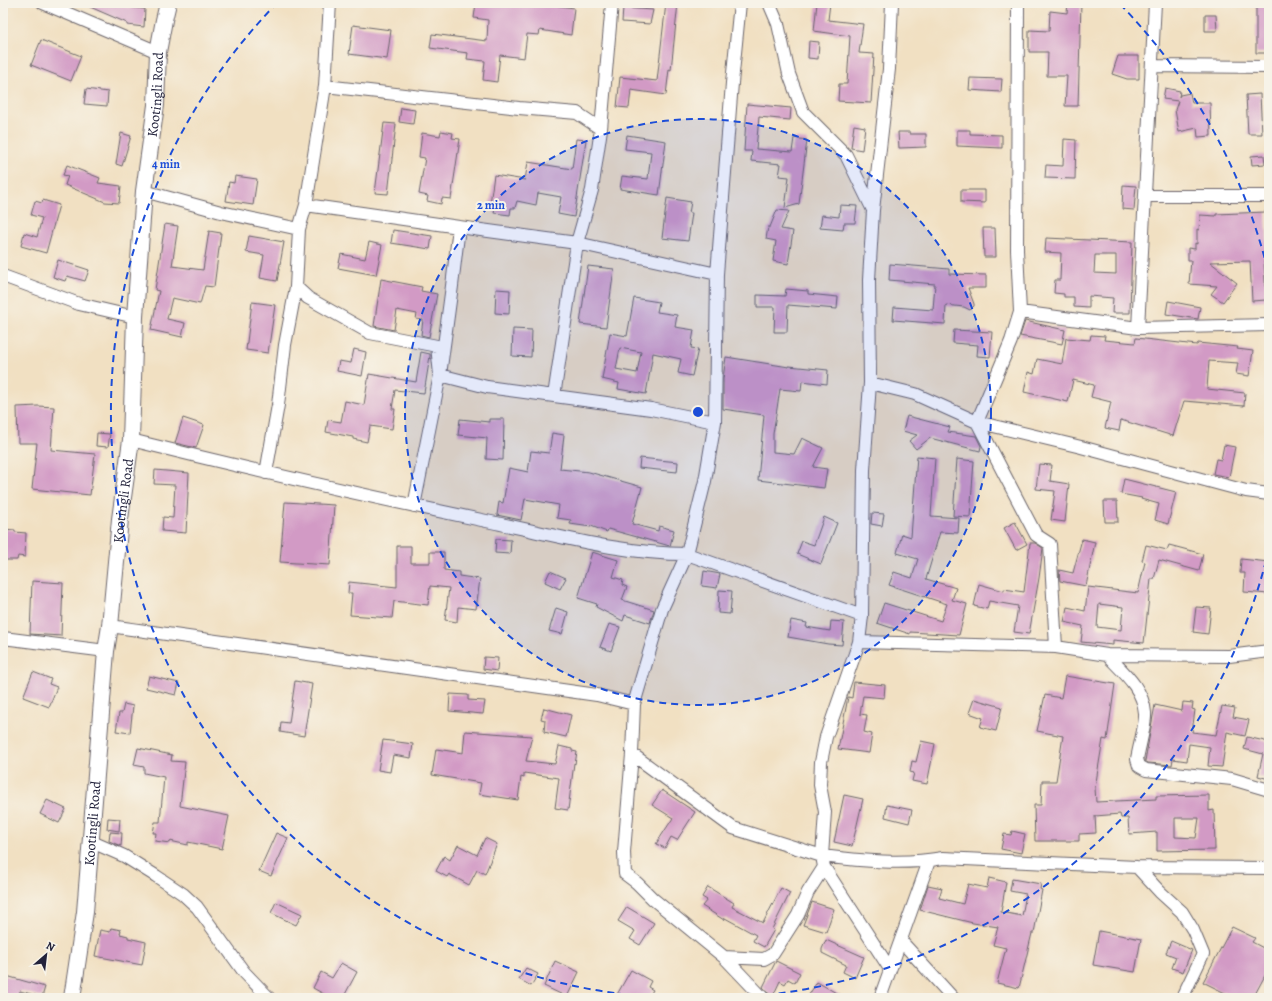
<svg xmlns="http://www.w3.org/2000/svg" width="1272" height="1001" viewBox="0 0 1272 1001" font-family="Alegreya,serif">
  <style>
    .building { fill: #d29ac5; fill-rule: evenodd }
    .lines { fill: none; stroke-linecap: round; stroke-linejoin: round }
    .minor-casing { stroke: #6a646a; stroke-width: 14 }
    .tertiary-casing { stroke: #6a646a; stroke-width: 18 }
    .minor { stroke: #fff; stroke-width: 12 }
    .tertiary { stroke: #fff; stroke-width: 16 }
    .ring { fill: none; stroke: #1d4ed8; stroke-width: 2; stroke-dasharray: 7 5 }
    .labels { text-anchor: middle; stroke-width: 4; stroke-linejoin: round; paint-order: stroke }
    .street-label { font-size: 14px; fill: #22223b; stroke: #f7f3e8 }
    .centre { fill: #1d4ed8; stroke: #f7f3e8; stroke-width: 2 }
    .ring-label { font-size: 12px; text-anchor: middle; font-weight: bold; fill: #1d4ed8; stroke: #f7f3e8; stroke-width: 4; stroke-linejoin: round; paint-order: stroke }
  </style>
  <rect width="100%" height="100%" fill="#f7f3e8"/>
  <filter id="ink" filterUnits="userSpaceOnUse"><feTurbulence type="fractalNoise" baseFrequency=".025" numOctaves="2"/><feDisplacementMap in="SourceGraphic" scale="8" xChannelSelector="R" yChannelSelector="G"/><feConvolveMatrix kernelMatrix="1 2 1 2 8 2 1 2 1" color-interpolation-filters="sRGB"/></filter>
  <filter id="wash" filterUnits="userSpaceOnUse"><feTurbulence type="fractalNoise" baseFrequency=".012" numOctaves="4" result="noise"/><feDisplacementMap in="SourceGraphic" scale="16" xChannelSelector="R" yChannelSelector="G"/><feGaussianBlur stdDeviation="0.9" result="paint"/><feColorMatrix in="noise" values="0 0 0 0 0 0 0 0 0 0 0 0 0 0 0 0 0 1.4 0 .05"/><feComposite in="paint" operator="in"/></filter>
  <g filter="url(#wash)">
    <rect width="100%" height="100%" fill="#f1e0c2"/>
    <g id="blocks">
      <path class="building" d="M81 3H117L127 7 145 9 144 27 127 25V23Z
        M476 3H539L574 8 571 35 540 30 539 35 527 34 524 58 500 55 497 82 483 80 485 61 467 59 468 53 430 48 432 34 487 41 488 20 474 18Z
        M666 3H678L671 70 669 69 666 95 631 90 629 108 617 107 620 77 657 81Z
        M817 3H830L828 20 863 24 859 53 874 54 871 103 838 101 839 84H847L850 36 814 31Z
        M1068 3H1081L1078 106H1065L1067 76H1047L1048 52H1029V30L1049 31 1050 11 1067 13Z
        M1268 3V53H1256V4Z
        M623 8 653 10 650 24 622 22Z
        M1205 15H1216L1217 31H1205Z
        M353 25 391 30 387 59 349 54Z
        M41 40 81 56 71 81 31 65Z
        M809 41 819 42 818 59 808 58Z
        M1118 56H1139V79H1127L1112 74Z
        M970 78 1002 79 1001 92 969 90Z
        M1165 88 1180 91 1179 97 1180 95 1190 93 1192 103H1210L1211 136 1198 137 1197 128 1179 132 1175 110 1178 101 1163 99Z
        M86 89 108 92 107 106 84 104Z
        M1260 94 1262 134H1248L1246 95Z
        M747 104 791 108 790 120 759 117 756 149 792 152 794 138 807 140 799 204 785 208 789 177 779 176 781 164 751 161 752 151H744Z
        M401 108 415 110 413 124 399 122Z
        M384 123 396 124 388 194 375 193Z
        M854 125 865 127 862 150 851 148Z
        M957 130H970V134L1002 135V148L957 146Z
        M441 131 453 133 452 138 460 139 451 199 442 198 441 204 427 201 428 196 419 194 425 158 419 157 422 133 440 136Z
        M898 132H910V134H926V147L899 148Z
        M121 133 131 136 122 166 116 164Z
        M627 135 666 141 659 195 620 189 622 176 648 179 651 152 625 149Z
        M576 139 586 140 574 217 558 214 561 197 538 193 536 205 517 201 515 208H511L510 215 494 213 496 205 490 204 494 175 525 180 528 162 572 169Z
        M1064 139 1076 140 1075 179 1045 178 1046 165 1063 166Z
        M1264 155 1265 164 1252 165 1251 156Z
        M67 165 100 178 98 183 121 186 119 203 105 202 65 185 68 176 63 175Z
        M235 176 257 179 253 205 226 201 229 182 234 183Z
        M1123 185 1136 186 1134 210 1122 209Z
        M961 190H985V203L961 202Z
        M667 198 691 202 689 213H692L688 241 662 238Z
        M43 200 59 205 46 253 21 246 24 233 37 237 42 218 31 215 35 201 42 203Z
        M840 205 857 206 855 223H844L843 230 820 228 822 215 839 217Z
        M777 210 789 211 781 229 793 231 788 264 773 261 776 241 766 239 768 227H770Z
        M1266 212 1268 261H1264L1266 300 1252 301 1250 261 1210 262 1237 283 1223 302 1211 294 1217 286 1189 284 1191 260H1188V248L1195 249V243L1197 244V229L1199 230 1200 215 1216 216V214Z
        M165 224 178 226 172 266 203 270 209 231 221 233 214 287 205 286 200 304 172 298 167 319 185 323 182 337 151 330 159 291 155 290Z
        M983 228H995L996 257H984Z
        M393 230 432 236 430 249 391 243Z
        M249 236 284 242 277 281 260 278 264 255 246 252Z
        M1046 238 1132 242 1130 313H1112L1113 298 1089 296V308L1074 307V297H1064V294L1054 293 1055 280H1060L1061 253 1045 252ZM1095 255H1116V274L1094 273Z
        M369 242 382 245 376 275 338 268 341 254 365 259Z
        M58 260 89 270 85 281 67 276 65 281 53 277Z
        M890 264 949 269V274L986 275V288H968L974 304V306L970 310 964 307 946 305 945 324 893 320 894 307 933 310 935 284 889 280Z
        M588 266 614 269 606 327 580 324Z
        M381 279 422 287 421 291 437 294 429 337 421 335 423 320 416 319 417 314 397 310 394 330 374 326Z
        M496 289 510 290 509 314 495 313Z
        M786 289 808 291V294L838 297 837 309 788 305 787 332H774L775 307H757V295L785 296Z
        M634 298 659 302 657 312 677 315 675 327 694 330 691 348 698 349 692 376 678 373 681 359 653 353 646 394 618 389 619 383 602 379 610 333 627 336ZM620 348 641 352 637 373 616 369Z
        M1168 301 1200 307 1198 319 1166 314Z
        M252 302 275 305 268 353 246 350Z
        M1025 321 1065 330 1062 344 1020 336Z
        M513 329 532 330 531 357 512 356Z
        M954 330 992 332 990 357 977 356 978 345 953 343Z
        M1091 335 1105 336 1104 340 1135 343 1136 338 1197 345 1198 343 1238 347 1237 349 1253 351 1249 376 1236 374 1238 363 1209 361 1207 389 1245 393 1244 406 1184 401 1173 436 1121 420 1119 431 1105 428 1111 402 1091 397 1094 385 1073 380 1068 402 1024 392 1028 372 1034 374 1037 359 1062 364 1066 338 1090 340Z
        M354 349 366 352 362 376 337 371 339 361 351 363Z
        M421 352 430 354V356L424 393 395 390 392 409H395L392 429 370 426 367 442 353 439V437L326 432 328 420 341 422 345 401 364 405 369 374 416 382Z
        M726 357 789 367V366L828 370 827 384 802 381 801 391 780 389 773 434V452L794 454 802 438 823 448 813 467 827 469 824 488 758 480 764 415 723 409V379Z
        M38 406 54 407 51 450 95 454 90 495 32 489 37 443H18L17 407Z
        M907 416 950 427 948 432 976 436 981 446 980 451 930 438 916 449 909 441 917 435 903 431Z
        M183 418 204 425 196 448 175 443Z
        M460 419 489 422V419H504L503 460 486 459 487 438 458 435Z
        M97 433 110 434 108 447 96 446Z
        M552 433 564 435 560 469 589 472 642 487 632 524 658 531 659 526 674 530 670 546 608 529 607 532 591 526V527L570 524 571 520 557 518 559 505 525 499 521 520 497 515 499 502 503 503 509 468 528 472 531 451 549 453Z
        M1224 445 1235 447 1229 477 1213 474 1216 459 1221 460Z
        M917 456 935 458 931 516 959 518 958 533 940 532 926 579 956 588 952 600 967 604 959 635 910 632V634L877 623 884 603 941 621 947 604 889 585 894 572 912 578 918 559 897 553 902 534 911 537Z
        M640 458 678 462 677 472 639 468Z
        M957 459 974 461 970 517 953 516Z
        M1039 464 1052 465 1050 481 1069 484 1065 522 1051 520 1055 491 1036 489Z
        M155 470 189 473 186 533 162 531 163 517 173 518 175 485 154 484Z
        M1124 479 1176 492 1168 524 1155 520 1159 504 1141 499 1142 498 1121 494Z
        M1104 501H1117L1118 522H1105Z
        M285 502 334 505 330 565 280 562Z
        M872 513 884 514 882 526 871 524Z
        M824 517 837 523 821 564 797 554 802 541 814 545Z
        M1015 522 1027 544 1016 550 1004 528Z
        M3 529 15 530V532L26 533 25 557 18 556 17 560H3Z
        M496 539 511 540 510 554 495 553Z
        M1082 539 1095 542 1086 586 1060 581 1059 570 1073 573Z
        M1030 543H1035L1043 548 1039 578 1029 634 1014 632 1018 606 989 601 987 609 974 606 979 584 1004 591V589L1024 592Z
        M1146 545 1167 550 1169 545 1203 554 1199 571 1159 560 1154 579H1151L1144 643 1113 640V645L1081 642 1083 626 1064 622 1067 607 1085 611 1088 587 1138 593 1145 562 1142 561ZM1099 604 1123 607 1121 630 1097 627Z
        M397 546H411V563H430V552H444V570L459 572V576L480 579 476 609 458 607 457 622 445 620 449 588 430 586 428 605 394 601 392 618 350 615 352 593H348L349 582 397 587Z
        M592 552 618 560 613 577 623 580 622 585 627 587 622 600 654 610 650 623 625 615 623 621 596 607 597 604 578 598Z
        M1241 559 1269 562V594L1244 592 1245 573H1240Z
        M550 571 566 578 560 589 545 582Z
        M704 571 720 574 717 588 702 586Z
        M32 581 63 583 61 636 30 634Z
        M719 590 732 591 730 614 718 613Z
        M1196 607 1211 608 1208 634 1193 632Z
        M556 608 568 612 562 634 549 631Z
        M791 620 807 623 806 627 830 631 831 621 844 622 842 645 828 644 788 637Z
        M609 624 620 627 611 651 600 647Z
        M484 657 498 658 497 671 483 669Z
        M33 672 51 679 49 684 57 687 49 707 23 697Z
        M149 676 179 683 176 695 146 688Z
        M1065 676 1115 684 1107 740 1103 739 1095 788 1096 802 1156 799V796L1209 795V811L1214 810 1215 850 1157 851V832L1129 834 1128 818H1121L1120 814 1095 816 1096 833 1079 834V841H1035L1034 805H1041L1042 781H1056L1063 736 1037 731 1045 695 1061 698ZM1175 818H1199L1196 838 1175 837Z
        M295 681 312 684 304 736 280 732 281 722 289 723Z
        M854 682 885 685 884 698 863 696 860 714 867 715 864 732 872 734 869 753 838 749 848 697 852 698Z
        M450 694 468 695V700L485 701 483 714 449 711Z
        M974 699 1002 707 996 731 980 727 983 718 969 713Z
        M1183 702 1193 703 1192 709 1195 710 1192 732 1216 735 1222 706 1235 708 1233 717 1249 720 1245 736 1227 732 1222 767 1208 766 1210 747 1189 744 1187 761 1173 759 1172 765 1148 763 1145 761 1155 705 1182 711Z
        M124 704 133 706 130 733 116 731 119 713H122Z
        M544 708 571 715 566 737 544 732 545 720 541 719Z
        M465 731 532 736 526 761 555 764 559 746 572 749V751L577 752 575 764 574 763 568 810 555 808 559 778 524 773V778L521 777 518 800 479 794 481 783 432 775 436 749 463 753Z
        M1247 737 1269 742V779L1258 776 1263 754 1244 749Z
        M383 740 413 744 411 758 393 755 390 772 378 770Z
        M921 741 935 744 927 784 912 781 914 773 910 772 912 761 916 762Z
        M138 748 172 755 171 761 185 762 180 806 229 816 222 849 188 842V845L170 841V843L155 841 156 833H153L155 822H160L164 777 144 773V767L134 765Z
        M662 790 695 812 677 840 671 837 665 848 656 844 673 818 652 805Z
        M844 795 863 799 852 846 834 842Z
        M47 800 66 809 59 823 40 814Z
        M887 805 912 810 909 823 885 817Z
        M108 818 120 819 119 831 107 829Z
        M1012 831 1025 834 1021 853 1001 849 1004 834 1011 835Z
        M110 832 122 833 121 846 109 841Z
        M276 833 288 838 271 876 259 871Z
        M485 838 497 844 485 874 477 870 469 885 449 874 447 877 436 871 444 856 450 860 458 845 477 855Z
        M989 878 1006 882 1001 912 1022 916 1026 894 1010 891 1012 879 1041 884 1040 889 1042 890 1034 933H1032L1019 988 997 983 1006 948 993 945 998 927 973 923 920 910 928 885 942 888 939 898 963 904 968 884 987 888Z
        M708 887 734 903 732 907 763 923 781 888 790 893 772 929 774 930 764 947 753 941 756 935 725 918 724 920 702 906 707 900 702 897Z
        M276 902 302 914 296 925 271 913Z
        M812 902 834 909 826 932 803 925Z
        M627 907 654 923 640 945 630 939 635 931 618 921Z
        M1232 927 1255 938 1252 942 1269 951V968L1253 998H1235L1203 982Z
        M111 928 121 930 120 934 128 936V938L146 942 142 965 95 956 100 930 110 932Z
        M1099 931 1141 939 1135 972 1093 965Z
        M826 940 864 957 855 978 843 972 846 965 822 953V949Z
        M1171 941 1192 950 1183 972 1172 968 1176 957 1166 953Z
        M555 961 579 972 567 997 544 986Z
        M776 961 800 973 795 983 788 979 785 984 780 981 773 996 769 994 763 987Z
        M341 963 357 972 343 998H331L313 988 321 972 332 978Z
        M526 968 538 974 531 986 519 979Z
        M631 970 651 981 648 987 653 990 648 998H615Z
        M3 975 45 987 42 997 20 991 18 998H3Z
        M817 982 845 998H807Z"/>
    </g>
  </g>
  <g filter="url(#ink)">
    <use href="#blocks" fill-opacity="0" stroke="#6a646a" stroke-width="1"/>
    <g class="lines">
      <g class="minor-casing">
        <path id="minor" d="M43 3 158 52
          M769 3 778 24 789 74 803 112 846 155 873 210
          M892 3 889 69 873 210 869 280 870 383 864 470 862 616 859 642 826 737 821 762 820 785 825 812 822 856C862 861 904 865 943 858L1137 867 1269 868
          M1018 3 1017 250 1020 312 1011 341 977 422 1036 535 1050 544 1056 647
          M1152 66 1269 67
          M325 86 519 108 577 113 601 129
          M144 191 221 212 299 229
          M1145 196H1269
          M306 205 459 227 452 286 440 375 414 506
          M459 227 577 243 592 190 601 129 612 3
          M3 276 79 304 135 317
          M296 287 308 298 370 333 437 346 440 375 487 387 651 409 715 422 705 481 687 554 662 609 634 704 632 754 624 852 625 874 637 883 653 899 724 957 763 998
          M1020 312 1138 328 1269 325
          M1138 328 1155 3
          M870 383 915 394 977 422 1081 447 1246 491 1269 494
          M554 396 577 243 717 274
          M715 422 717 274 732 83 740 3
          M131 440C252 470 374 498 496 523 559 536 623 554 687 554L862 616
          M266 473 278 405 285 345 296 287 299 229 306 205 325 86 330 3
          M110 626 597 695 634 704
          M3 638 106 651
          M859 642 1056 647 1107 655 1229 656 1269 651
          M1107 655C1123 672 1143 688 1145 713 1146 723 1139 747 1137 759L1139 766 1146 770 1232 779 1269 790
          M632 754 733 828 822 856 824 867 808 892 798 915 773 954 764 959 724 957
          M92 842 124 856 156 876 183 894 197 907 244 972 269 998
          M824 867 890 969
          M1137 867 1160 892 1182 912 1193 930 1203 954 1182 998
          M901 941 953 998
          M880 998 929 861"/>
      </g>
      <g class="tertiary-casing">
        <g id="tertiary">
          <path id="s1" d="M72 998 85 912 106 651 110 626 120 519 131 440 135 317 144 191 156 105 158 52 164 20 168 3"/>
        </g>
      </g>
      <use href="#minor" class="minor"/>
      <use href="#tertiary" class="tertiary"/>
    </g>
  </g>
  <circle cx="698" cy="412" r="293" fill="#1d4ed8" fill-opacity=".12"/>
  <g class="ring">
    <circle cx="698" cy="412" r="293"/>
    <path d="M1269 549A587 587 0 0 1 734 998M662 998A587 587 0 0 1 276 4M1120 4A587 587 0 0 1 1269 275"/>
  </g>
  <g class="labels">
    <g class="street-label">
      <text dy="5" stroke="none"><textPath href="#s1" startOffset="908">Kootingli Road</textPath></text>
      <text dy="5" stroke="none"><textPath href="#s1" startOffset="500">Kootingli Road</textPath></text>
      <text dy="5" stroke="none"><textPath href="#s1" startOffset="176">Kootingli Road</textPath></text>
    </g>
  </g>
  <circle cx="698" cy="412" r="6" class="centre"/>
  <g class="ring-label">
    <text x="166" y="168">4 min</text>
    <text x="491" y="209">2 min</text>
  </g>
  <rect width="1272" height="1001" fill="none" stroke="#f7f3e8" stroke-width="16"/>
  <g transform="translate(46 955) rotate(28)" stroke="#f7f3e8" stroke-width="3" paint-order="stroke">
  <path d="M0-3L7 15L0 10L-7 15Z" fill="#22223b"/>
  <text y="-6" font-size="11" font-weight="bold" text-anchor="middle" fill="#22223b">N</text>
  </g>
</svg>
